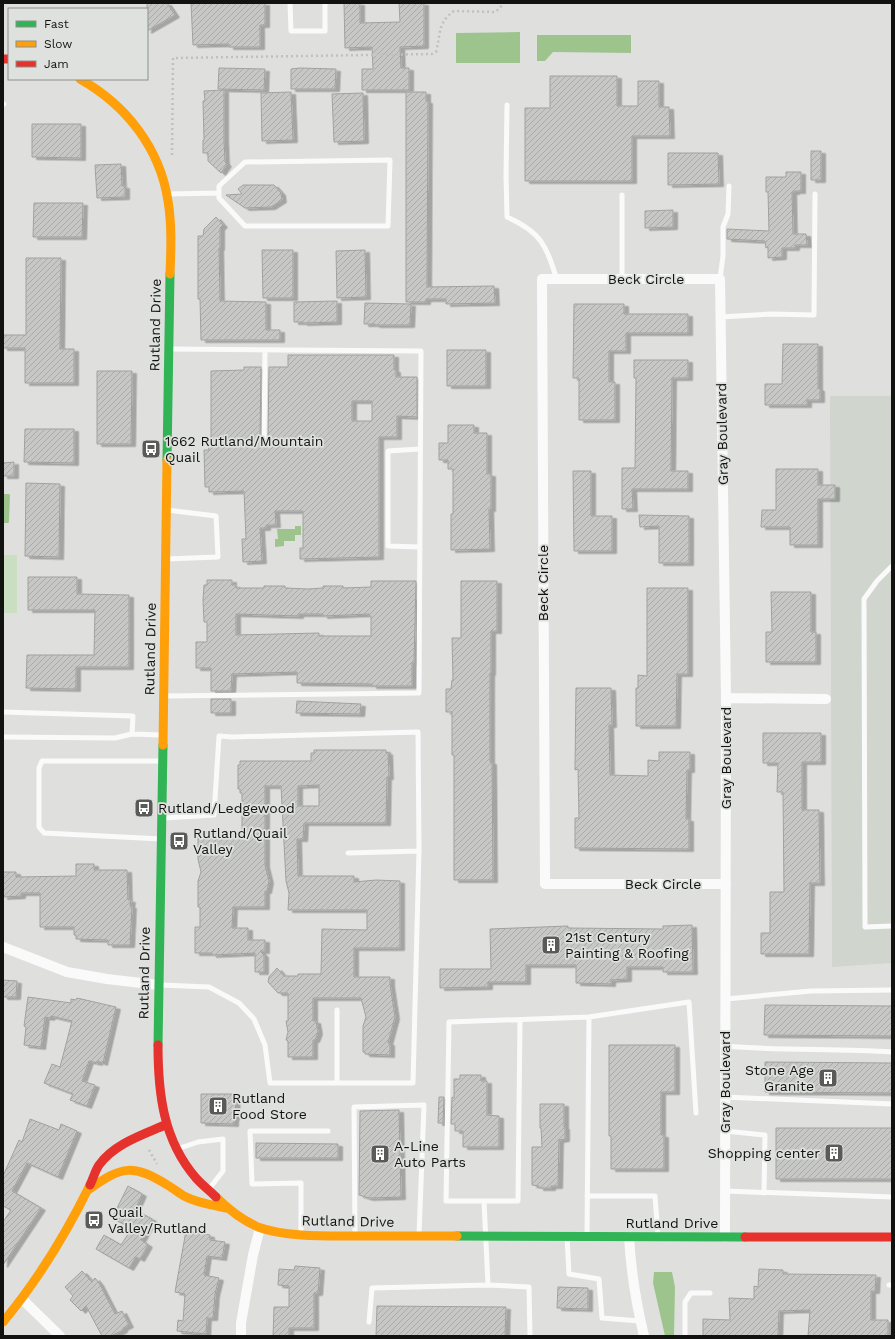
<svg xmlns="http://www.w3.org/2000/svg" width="895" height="1339" viewBox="0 0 895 1339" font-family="'Work Sans',sans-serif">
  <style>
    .built { fill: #d0d5ce }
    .pitch { fill: #cadec1 }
    .water { fill: #9ec48e }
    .building { fill: url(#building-hatch); stroke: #a1a2a0; fill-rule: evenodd; filter: url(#shadow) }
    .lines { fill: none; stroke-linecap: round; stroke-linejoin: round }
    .path { stroke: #bfc1bf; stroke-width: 2.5; stroke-dasharray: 2 3; stroke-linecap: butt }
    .lane { stroke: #fafafa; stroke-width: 5 }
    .street { stroke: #fafafa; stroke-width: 10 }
    .fast { stroke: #30b455; stroke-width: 9 }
    .slow { stroke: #ff9f0a; stroke-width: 9 }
    .jam { stroke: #e5322d; stroke-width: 9 }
    .labels { text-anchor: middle; stroke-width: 3.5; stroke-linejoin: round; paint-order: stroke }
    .street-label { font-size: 14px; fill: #121311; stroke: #dee1dd }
    .poi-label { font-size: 14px; fill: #121311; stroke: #dee1dd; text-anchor: start }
  </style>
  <defs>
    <pattern id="building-hatch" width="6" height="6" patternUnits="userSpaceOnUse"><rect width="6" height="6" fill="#c7c8c6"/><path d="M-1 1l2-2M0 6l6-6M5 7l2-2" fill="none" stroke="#aaaba9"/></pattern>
    <filter id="shadow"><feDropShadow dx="4.5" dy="2.5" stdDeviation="0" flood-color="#0004"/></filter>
  </defs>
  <rect width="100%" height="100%" fill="#dfe0de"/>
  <path class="built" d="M830 396H892V963L832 967Z"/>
  <path class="pitch" d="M3 555H17V613H3Z"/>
  <path class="water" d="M520 32V63H456V33Z
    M537 35H631V53L553 52 545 61H537Z
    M3 494H9L10 495 9 522 8 523H3Z
    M295 526H301V535H295V541H284V546L275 547V539H278L277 529H295Z
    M654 1272H672L675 1287 674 1336H665L653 1283Z"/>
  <path class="building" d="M147 3H167L175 15 147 31Z
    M191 3H265V25H260V47H229V44L193 45Z
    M344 3H360V23L400 22 399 3H424V46L400 47 401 68H409V90H362V69H373L372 47 345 48Z
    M219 68 265 69 264 90 218 89Z
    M300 68 336 69 335 89H291V69Z
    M550 76H617V106H638V81H659V107H669L670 136H632V181H525V108H550Z
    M224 90V140L225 162 227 164 221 173 208 161V153H203V140H204L203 101H205L204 91Z
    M291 92 293 140 262 141 261 93Z
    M406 92H426V101H428L427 287 494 286 495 303 446 304V299H426V302H406Z
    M363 93 364 141 334 142 332 94Z
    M32 124H81V158L32 157Z
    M811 151H821V180H811Z
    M668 153H718L719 184 668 185Z
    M121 164 122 186H125V197L97 198 95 165Z
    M786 172H801V191H795V192H792L793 234H806L807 245H795V248H782V257L768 258V247L766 248 765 241 727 239V229L769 231 768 192H766V177H786Z
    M243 185H274L281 193 282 200 271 207 245 208 226 195 242 194 238 189Z
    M34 203H83L82 237H33Z
    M673 210V227L645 228V211Z
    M216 217 223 225 220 228V248H219L220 301 266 302V330H280V340H201L200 299H198V236H203L204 229Z
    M262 250H293V298H263Z
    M365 250 366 297 337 298 336 251Z
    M26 258H61L60 349H74V383H25V348H3V335H26Z
    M337 301V322L303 323V322H294V302Z
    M365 303 411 304 410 325H375V324H364Z
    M574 304H624V314H688V333H626V351H609V382H615V420H579V378H573Z
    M783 344H818V388L820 389V400H807V405H765V384H782Z
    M447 350H486V386H447Z
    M288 355H394V370H396V377H417V417L397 416V437H379V557L300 559V548H303V511H275L276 525H266V528H260L262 561 243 562 242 539H246L244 491 209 492V487H205L204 450H209L208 444H211V371L244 370V367H261L260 439 262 442 264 443 268 439 269 367H288ZM352 401H372V421H352Z
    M634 360H688V378H672L671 471H688V489H632L633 509H622V468H635L636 378H634Z
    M97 371H132L131 444H97Z
    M448 425H474V433H487V474H491V509H489L490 549 451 550V514H453V469H448V460H439V443H448Z
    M25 429H74V463L24 462Z
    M14 462V476H3V463Z
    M776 469H818V485H835V499H818V545H790V527H761L762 510H776Z
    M573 471H591V516H612V551H574Z
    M26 483 60 484 59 557 25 556Z
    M639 515 689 516V563H659V526L640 527Z
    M28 577H77V594L129 595V667H76V689L26 688 27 655H94L95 610H28Z
    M207 580H232V585H236V588H264V586H285V588L308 589 323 588V586H343V588L371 587V581H416L414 663H412V686H372V684L297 683V672L232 674 231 691H211V668H196V642H207V622H204L203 600 204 585H207ZM236 614 299 616V614H323V616L369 614V616H371V636H319V633L236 635Z
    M461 581H497V631H491V673H490V762H492L493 880H454V755H452V712H446V689H451L452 680H453L452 638H461Z
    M647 588H688V674H677L676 726H636V688H638V675L647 676Z
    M771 592H811V632H816V662H766V632H772Z
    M576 688H611L612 725H609L610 775 648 776V760L659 761V752H690V770H687L686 819H689V849L575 848V818H579L578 769 575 770Z
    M211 699H231V713H211Z
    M297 701 361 704 360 714 296 713Z
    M763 733H821V762H802V810H819L820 883H810L809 954H761V933H770V892H784L783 792H777L778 763H763Z
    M314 750H386V753L388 752 389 777H387L386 823H304L303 839H297L298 876H354V882L376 880 400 881V948H354V977H390V984L395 1017 388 1043H390V1055L365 1054V1052H363V1026L366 1017 361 998H313V1021H316L318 1032 315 1040H313V1057H288V1041L286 1040 288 1032 286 1021H288V993H278L268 982 269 977 277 968 284 976H298V974H321L322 929 367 930V910H288L289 893 286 881 281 786H265V865L269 881 267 891H265V907H233L232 928H248V940H265V951H260L264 955V972H255V953L212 955V953H195V927H200V907H198V881L201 872 198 859V835H201L200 832H242V793H240V789H238V765H240V761H311V753H314ZM319 785V806H298V786Z
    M76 864H94V870H127L128 900H131L130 906H132L130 945H108V940L76 939V935H74V927H40V893H21V896L3 897V872H16V877L76 876Z
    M692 925 693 972H663V967H627V979L611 980V984L576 983V965H526V982H488V987L440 988V969H491L490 929 568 926V928L663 929V926Z
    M3 980 17 981 16 997H3Z
    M28 997 71 1003V999L76 1000 77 998 116 1007 103 1063 98 1061V1063L89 1061 82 1081 95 1085 87 1106 70 1100 73 1094 44 1083 52 1064 60 1067 72 1021 51 1016 50 1018 45 1017 41 1047 24 1045 26 1027 24 1026Z
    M765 1005 892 1006V1036L764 1035Z
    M609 1045H675V1092H661V1135H664V1169H611V1136H609Z
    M765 1062 892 1063V1093L765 1092Z
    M460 1075H481V1081H487V1115L499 1116V1147H463V1131H455V1124H451L452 1097 454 1098V1079H460Z
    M201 1094H236L235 1118H234V1124L201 1123Z
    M439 1097H444L443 1123H438Z
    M540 1104H564V1127H565V1139L559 1140 558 1186H551V1188H539V1186L532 1185V1147H542L541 1128H540Z
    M399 1110 401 1197 369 1198 359 1195 360 1111Z
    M30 1119 59 1130 61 1124 77 1131 58 1177 27 1163 12 1191 41 1208 3 1265V1222L11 1210 3 1206V1176L19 1140 22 1142Z
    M776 1128H892V1179H776Z
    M256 1143 338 1144V1158H256Z
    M128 1186 142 1194 135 1210 152 1219 141 1240 148 1245 140 1259 136 1257 129 1268 96 1249 104 1235 121 1245 132 1228 112 1218Z
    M186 1231 210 1235V1240L225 1242 222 1258 207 1256 204 1275 219 1278 215 1294 213 1318H207L206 1334 177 1331 178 1320 183 1321 185 1294 175 1292Z
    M295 1266 320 1268 318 1293H314V1328H289V1336H273L274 1307H289V1286L278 1285 279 1269 294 1270Z
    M759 1269 783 1270V1274L876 1275 875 1291H871V1320H888V1336H808L810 1310 779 1311 778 1336H703V1319L730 1320 729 1298 754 1299V1286L758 1287Z
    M82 1271 92 1282 95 1278 99 1283 115 1314 122 1311 129 1325 123 1328V1330L111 1336H102L86 1306 81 1311 70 1300 73 1296 65 1287Z
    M558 1287 588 1288V1309L557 1308Z
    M377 1306 506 1307 505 1336H376Z"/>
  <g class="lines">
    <path class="path" d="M172 155 173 58 432 54 436 52C441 34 437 23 454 11L495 12 500 8 503 3
      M149 1150 157 1164"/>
    <path class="lane" d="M290 3 291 31H325V3
      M3 104H4
      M507 105 506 176 507 217C541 232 546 245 557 280
      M168 194 219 193V198L245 226H388L390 160 245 162 219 186V193
      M622 279V195
      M720 279 723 256V227L728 214 729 186
      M720 317 771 314 814 315 815 194
      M264 439 265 350
      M420 547 388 546V451L420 449
      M166 559 218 557 216 516 167 510
      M892 566 877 581 864 599 865 927 892 926
      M164 696 419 693 421 351 171 349
      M3 712 133 716 132 734 161 735
      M3 737 115 738 132 734
      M161 839 44 833 39 827V768L42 761H161
      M348 853 419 851
      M161 985 209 987 239 1003 254 1019 265 1045 270 1083H413L419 851 418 732 232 737 219 736 214 815 164 818
      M726 999 811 991 892 990
      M589 1017 689 1002 696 1113
      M520 1020 518 1201H446L449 1022 589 1017 587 1236
      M726 1046C781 1051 837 1048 892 1052
      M337 1083V1010
      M725 1097 892 1104
      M725 1131 765 1135 764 1193
      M177 1149 198 1142 223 1139V1171L209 1189
      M725 1191 892 1197
      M587 1196H655L658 1236
      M484 1201 488 1285 529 1287 530 1336
      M301 1233V1183L252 1184 250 1131H328
      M355 1235 354 1107 424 1105 419 1235
      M567 1237 569 1274 599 1279 602 1318 640 1321
      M889 1285H892
      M369 1322 372 1288 488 1285
      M685 1336V1302L691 1293H710"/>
    <path class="street" d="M726 698 826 699
      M3 947 67 972 107 979 158 985
      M629 1237C631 1271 636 1303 644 1336
      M725 1237 726 698 720 279H542L545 884H726
      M22 1299 60 1336
      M241 1336V1323L253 1255 260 1228"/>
    <path class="fast" d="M167 460 170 274
      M158 1045 163 745
      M457 1236 745 1237"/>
    <path class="slow" d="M80 79C126 105 160 148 168 201 172 225 171 250 170 274
      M163 745 167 460
      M88 1190C122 1166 132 1163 169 1186 174 1189 179 1193 184 1196 197 1203 212 1205 226 1208
      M216 1197C227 1208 242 1220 258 1227 284 1237 326 1236 354 1236 388 1236 423 1236 457 1236
      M3 1322C38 1280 66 1234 90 1185"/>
    <path class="jam" d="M3 59H9
      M158 1045C158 1093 163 1140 196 1178 202 1185 209 1190 216 1197
      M90 1185C93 1179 95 1171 99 1165 114 1144 142 1135 165 1125
      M745 1237H892"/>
  </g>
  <defs>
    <g id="bus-square" transform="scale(1)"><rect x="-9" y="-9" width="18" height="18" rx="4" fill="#5a5b59" stroke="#dee1dd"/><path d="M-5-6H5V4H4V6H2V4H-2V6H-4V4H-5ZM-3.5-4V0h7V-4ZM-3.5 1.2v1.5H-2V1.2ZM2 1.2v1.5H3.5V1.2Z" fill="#fff"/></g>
    <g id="building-square" transform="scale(1)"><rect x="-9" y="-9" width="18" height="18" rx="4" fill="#5a5b59" stroke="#dee1dd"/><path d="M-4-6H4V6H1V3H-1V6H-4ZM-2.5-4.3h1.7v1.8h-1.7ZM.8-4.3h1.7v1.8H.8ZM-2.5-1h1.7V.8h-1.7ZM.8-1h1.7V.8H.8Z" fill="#fff"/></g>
  </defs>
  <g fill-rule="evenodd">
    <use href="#bus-square" x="151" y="449"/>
    <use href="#bus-square" x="144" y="808"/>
    <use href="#bus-square" x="179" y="841"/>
    <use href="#building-square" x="551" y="945"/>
    <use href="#building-square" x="828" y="1078"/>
    <use href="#building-square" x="218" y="1106"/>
    <use href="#building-square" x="834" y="1153"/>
    <use href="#building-square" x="380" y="1154"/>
    <use href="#bus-square" x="94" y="1220"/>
  </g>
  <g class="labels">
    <g class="street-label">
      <text x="646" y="284">Beck Circle</text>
      <text transform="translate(155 325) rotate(-89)" y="5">Rutland Drive</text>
      <text transform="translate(722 434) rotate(-91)" y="5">Gray Boulevard</text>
      <text transform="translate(543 583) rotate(-90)" y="5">Beck Circle</text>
      <text transform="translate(150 649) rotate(-89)" y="5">Rutland Drive</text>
      <text transform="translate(726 758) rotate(-90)" y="5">Gray Boulevard</text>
      <text x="663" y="889">Beck Circle</text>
      <text transform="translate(144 973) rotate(-89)" y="5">Rutland Drive</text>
      <text transform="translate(725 1082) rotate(-90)" y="5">Gray Boulevard</text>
      <text transform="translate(348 1221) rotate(1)" y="5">Rutland Drive</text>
      <text x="672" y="1228">Rutland Drive</text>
    </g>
    <g class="poi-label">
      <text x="165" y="446">1662 Rutland/Mountain<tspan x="165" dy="16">Quail</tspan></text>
      <text x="158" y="813">Rutland/Ledgewood</text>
      <text x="193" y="838">Rutland/Quail<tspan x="193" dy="16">Valley</tspan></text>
      <text x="565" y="942">21st Century<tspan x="565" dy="16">Painting &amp; Roofing</tspan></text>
      <text x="814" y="1075" text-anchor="end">Stone Age<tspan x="814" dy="16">Granite</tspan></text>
      <text x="232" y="1103">Rutland<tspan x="232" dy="16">Food Store</tspan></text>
      <text x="394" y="1151">A-Line<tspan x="394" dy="16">Auto Parts</tspan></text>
      <text x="820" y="1158" text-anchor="end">Shopping center</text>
      <text x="108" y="1217">Quail<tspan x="108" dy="16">Valley/Rutland</tspan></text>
    </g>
  </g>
  <rect width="895" height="1339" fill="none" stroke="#121311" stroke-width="8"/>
  <rect x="8" y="8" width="140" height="72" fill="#dee1dd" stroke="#8c8f8b"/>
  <rect x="16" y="21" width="20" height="6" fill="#30b455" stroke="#8c8f8b"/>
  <text x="44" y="28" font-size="12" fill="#121311">Fast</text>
  <rect x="16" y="41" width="20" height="6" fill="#ff9f0a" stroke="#8c8f8b"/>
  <text x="44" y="48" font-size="12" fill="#121311">Slow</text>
  <rect x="16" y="61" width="20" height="6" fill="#e5322d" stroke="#8c8f8b"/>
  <text x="44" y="68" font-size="12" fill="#121311">Jam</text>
</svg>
